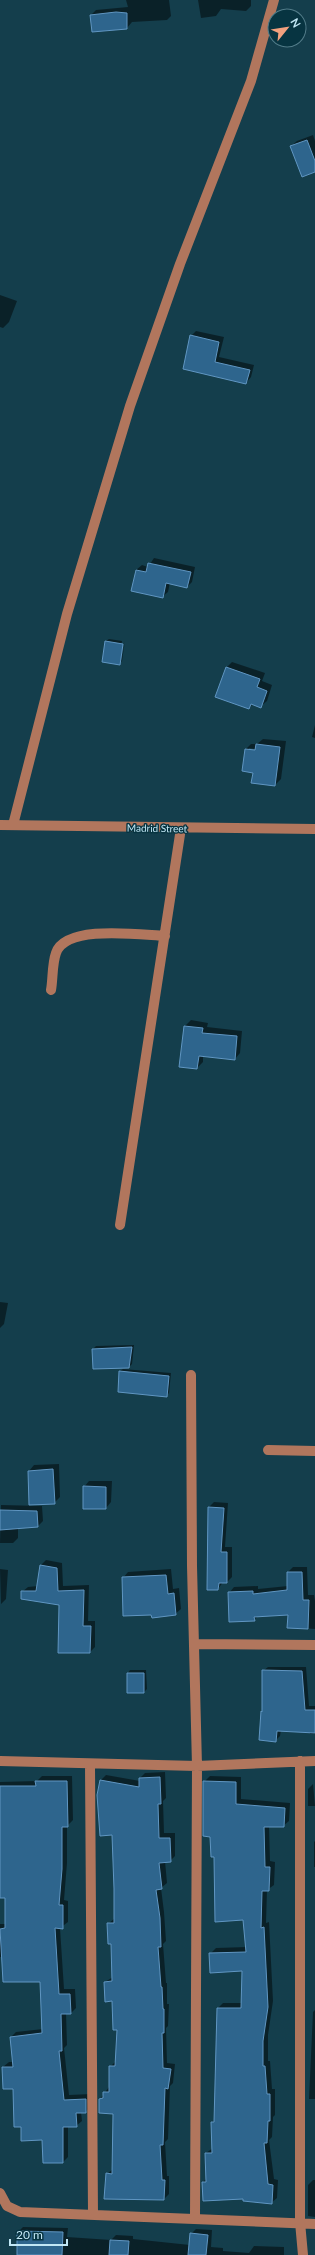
<svg xmlns="http://www.w3.org/2000/svg" width="315" height="2255" viewBox="0 0 315 2255" font-family="Lato,sans-serif">
  <style>
    .shadow { fill: #0007; fill-rule: evenodd }
    .building { fill: #2e658d; stroke: #6096c2 }
    .lines { fill: none; stroke-linecap: round; stroke-linejoin: round }
    .minor { stroke: #b1765d; stroke-width: 10 }
    .labels { text-anchor: middle; stroke-width: 3; stroke-linejoin: round; paint-order: stroke }
    .street-label { font-size: 10px; fill: #c2e7f5; stroke: #073441 }
  </style>
  <rect width="100%" height="100%" fill="#143e4c"/>
  <path class="shadow" d="M126 0H169L171 16 167 20 132 22 127 28 91 15 96 10 128 7Z
    M198 0H251V6L246 11 221 9 216 16 201 18Z
    M313 135 315 141V171L291 146 297 141Z
    M0 295 17 301 9 322 3 328 0 327Z
    M196 331 224 337 219 357 254 365 251 377 246 383 184 368 191 336Z
    M154 558 195 567 192 582 187 587 170 582 168 592 162 597 136 570 142 565 148 567Z
    M109 639 122 641 119 662H121L125 641 122 661 119 664 106 641Z
    M232 662 265 673 262 681 272 685 267 701 261 706 253 704 249 708 227 667Z
    M315 725V738L312 737Z
    M263 739 286 741 281 779 275 785 254 772 246 749 251 744H257ZM249 748 260 750 249 751Z
    M191 1020 208 1023 207 1027 242 1031 240 1053 235 1059 203 1056V1062L197 1068 185 1026Z
    M0 1302 8 1303 4 1324 0 1328Z
    M134 1345 132 1364 129 1367 93 1349 96 1346Z
    M123 1369 171 1373 169 1393 166 1396 120 1371Z
    M59 1464 60 1497 54 1503 29 1471 34 1465Z
    M89 1481H112L111 1502 106 1508 84 1487Z
    M214 1502 228 1503 225 1547H232V1577L227 1582H223L218 1589 209 1507Z
    M1 1505 42 1506 43 1521 38 1526 18 1528V1538L13 1543H0Z
    M46 1560 62 1563 63 1586 89 1585 88 1621H95V1647L90 1652 60 1605 22 1592 28 1587 38 1586 41 1565Z
    M293 1567H307L308 1595H314L315 1601V1629L288 1627 289 1613 258 1616 254 1620 229 1593 234 1587 258 1586V1589L288 1586V1572Z
    M0 1569 8 1570 6 1599 1 1604Z
    M171 1569 173 1589 179 1588 181 1609 175 1614 123 1578 128 1572Z
    M268 1667H306L309 1706H315V1734H310V1731L281 1730 280 1736 276 1740 262 1712 263 1671Z
    M130 1670H146L147 1689 144 1692 128 1673Z
    M165 1772 166 1798 163 1801 164 1833H175V1856L170 1861H165L167 1883 161 1888 164 1912 166 1941 163 1944 166 1983H167V2004H169L168 2026 166 2028 167 2063 175 2064 173 2083 170 2086 168 2139 165 2142 167 2176H169V2194L164 2199 105 2198 107 2174 113 2169 114 2113 100 2099 109 2087 110 2067 116 2061 118 2029 113 2000 105 1982 113 1977 112 1943 108 1924 115 1918 113 1834 101 1780 106 1775 140 1781V1778L145 1773Z
    M42 1776H72L73 1820 67 1826V1863L64 1900 68 1901V1922L60 1928 64 1989H75L76 2008 71 2013H66L67 2045 64 2048 69 2095 91 2094V2107L85 2112H81L82 2121 76 2126H68V2157L63 2162 43 2139 22 2126 14 2088 3 2067 9 2062H13L11 2037 16 2032 43 2029 41 1981 4 1957H0V1924H6V1897H0V1782L37 1781Z
    M210 1776 241 1777V1799L290 1803 289 1821 283 1826H269L270 1861 275 1862 274 1885 267 1890 266 1923 269 1922 273 2001 268 2035V2061H270L272 2089H275V2115L273 2117 272 2137 269 2140 274 2179 278 2180 277 2198 271 2203 244 2198 203 2182 207 2178 206 2153 213 2148 212 2122 215 2120 218 2008 223 2003H242L243 1970 210 1954 216 1948 247 1947 244 1918 214 1856 204 1782Z
    M313 1784 315 1806H308V1789Z
    M315 1841V1867H314V1842Z
    M315 2010V2099H309L313 2012Z
    M313 2180H315V2217L308 2216V2185Z
    M23 2227 68 2228 67 2237 111 2240 116 2235 133 2236V2239L190 2245 191 2234 196 2229 212 2230 211 2247 223 2248V2251L249 2253 254 2246 284 2247V2255H18V2232Z"/>
  <path class="building" d="M116 12 127 13V29L92 32 90 15Z
    M307 140 315 161V172L302 177 290 146Z
    M190 335 219 342 215 362 250 370 246 384 183 369Z
    M148 563 191 572 187 588 166 583 163 598 131 591 136 570 146 572Z
    M105 641 123 644 120 665 102 662Z
    M226 667 260 679 257 687 267 691 261 708 251 704 249 709 215 697Z
    M256 744 280 747 275 786 251 783 253 773 242 771 245 749 255 750Z
    M184 1026 203 1028 202 1033 237 1036 235 1060 199 1056 197 1069 179 1067Z
    M132 1347 129 1368 93 1369 92 1349Z
    M119 1371 169 1376 167 1397 118 1392Z
    M53 1469 55 1504 29 1505 28 1471Z
    M83 1486 106 1487V1509H83Z
    M208 1507 224 1508 221 1552H227V1583H219L218 1590H207Z
    M0 1510 37 1511 38 1527 0 1530Z
    M40 1565 57 1568 58 1591 84 1590 83 1626H91L90 1653H58L59 1605 21 1599V1591H36Z
    M287 1572H302L303 1600H309L308 1629 287 1628 288 1615 254 1617 255 1621 229 1622 228 1592 253 1591V1594L287 1590Z
    M166 1575 168 1594 174 1593 176 1615 152 1618 151 1615 123 1616 122 1577Z
    M262 1670 302 1671 305 1710H315V1733L277 1731 276 1742 259 1740 261 1711 262 1712Z
    M127 1673H144V1693H127Z
    M160 1777 161 1804H158L159 1838H170L171 1862 159 1863 162 1889 156 1890 160 1918 161 1947H158L161 1987H162L163 2009H164V2033H162L163 2068 171 2069 168 2089 165 2088 163 2145H160L162 2180H165L164 2200 104 2199 106 2173 112 2174 113 2114 99 2113V2099L103 2098V2092H109V2066H115L117 2030H113L112 2001 105 2002 104 1982 112 1981 111 1944H108L107 1923H114V1889L112 1835 100 1836 97 1795 100 1780 139 1787V1778Z
    M35 1781H67L68 1827H62V1869L59 1905H63V1929L55 1928 59 1994H70L71 2014H61L62 2051H59L64 2100 86 2099V2113H76L77 2127H63V2163H43L42 2140 21 2141V2127H14L13 2089H3L2 2067H13L10 2037 42 2033 40 1982H3L0 1929 5 1928V1898H0V1786H36Z
    M203 1781 236 1782V1804L285 1808 284 1827H264L265 1867H270L269 1891H262L261 1928 264 1927 268 2007 263 2041V2066H265L267 2094H270V2121H268L267 2143H264L268 2184 273 2185 272 2204 243 2201V2199L203 2201 202 2182H206L205 2153H212L211 2122H214L217 2008H241L242 1971 210 1973 209 1953 246 1952 243 1920 215 1922 214 1857H211L210 1837 203 1836Z
    M17 2231 63 2232 62 2255H17Z
    M190 2233 208 2235 206 2255H188Z
    M110 2240 129 2241 128 2255H109Z"/>
  <g class="lines">
    <path class="minor" d="M0 825 315 829
      M13 825 67 614 130 406 180 264 251 81 274 0
      M51 990C53 979 52 964 56 953 66 924 141 935 165 936
      M120 1225 181 828
      M191 1375 192 1566 197 1766 195 2218
      M268 1450 315 1451
      M195 1644 315 1645
      M0 1761 197 1766 315 1761
      M300 1761V2222L303 2255
      M90 1765 93 2214
      M0 2193 7 2206 20 2212 315 2224"/>
  </g>
  <g class="labels">
    <g class="street-label">
      <text transform="translate(157 828) rotate(1)" y="4">Madrid Street</text>
    </g>
  </g>
  <g transform="translate(287 28) rotate(60)"><circle r="19" fill="#073441" stroke="#527c89"/>
  <path d="M0-3L7 15L0 10L-7 15Z" fill="#f2a07e"/>
  <text y="-6" font-size="11" font-weight="bold" text-anchor="middle" fill="#c2e7f5">N</text>
  </g>
  <path d="M10 2239v6h57v-6" fill="none" stroke="#c2e7f5" stroke-width="2"/>
  <text x="16" y="2239" font-size="12" fill="#c2e7f5" stroke="#073441" stroke-width="3" paint-order="stroke">20 m</text>
</svg>
